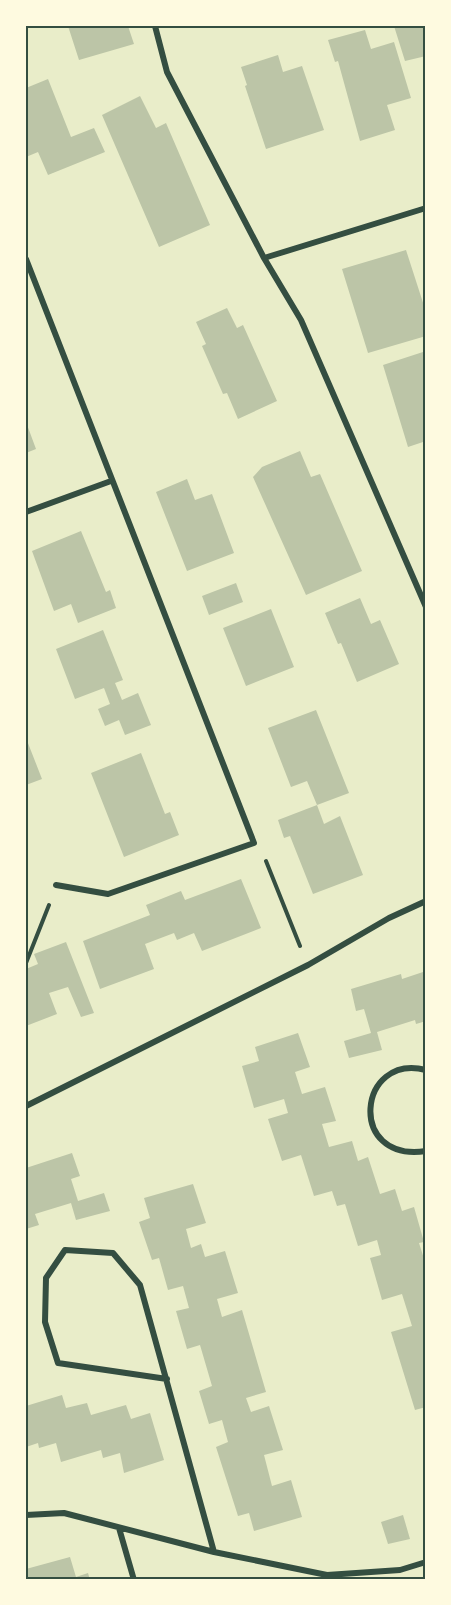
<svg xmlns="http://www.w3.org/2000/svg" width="451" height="1605" viewBox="0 0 451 1605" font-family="'Work Sans',sans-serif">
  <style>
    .building { fill: #bcc5a7 }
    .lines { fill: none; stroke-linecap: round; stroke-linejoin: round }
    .path { stroke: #344e41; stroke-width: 4 }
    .minor { stroke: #344e41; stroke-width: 6 }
    .neatline { fill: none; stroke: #344e41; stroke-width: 2 }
  </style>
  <rect width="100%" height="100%" fill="#e9edc9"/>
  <path class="building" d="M68 26H128L134 44 79 60Z
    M394 26H426V56L405 61Z
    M365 30 371 49 394 42 411 98 387 105 395 130 360 141 338 61 335 62 328 40Z
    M278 55 283 72 302 66 324 130 266 149 245 86 247 85 241 67Z
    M48 79 71 137 94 128 105 152 48 175 38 152 26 157V88Z
    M140 96 156 128 166 123 210 225 159 247 102 115Z
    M406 250 426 312V336L368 353 342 269Z
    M227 308 237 328 243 325 277 401 238 419 227 393 223 394 202 346 206 344 196 322Z
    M426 351V441L408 447 383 365Z
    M26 422 36 449 26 453Z
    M300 451 311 477 320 474 362 571 306 595 253 477 262 467Z
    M187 479 195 500 212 494 234 553 187 571 156 492Z
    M81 531 106 592 110 590 116 608 78 623 71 604 54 611 32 551Z
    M236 583 243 602 209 615 202 596Z
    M360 598 371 624 380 620 399 664 357 682 341 643 338 644 325 613Z
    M271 609 294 667 246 686 223 628Z
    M103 630 123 680 115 683 122 700 138 693 151 725 125 735 119 720 105 726 98 709 110 704 104 688 75 699 56 649Z
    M316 710 349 793 317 805 307 781 291 787 268 728Z
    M26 738 42 779 26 785Z
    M141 753 165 814 170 812 179 835 124 857 91 773Z
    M317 805 324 824 340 816 363 875 313 894 290 836 284 838 278 820Z
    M241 879 261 928 202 951 194 933 177 940 174 933 145 944 154 969 100 989 83 941 150 915 146 905 181 891 185 900Z
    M66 942 94 1013 81 1017 68 987 49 993 57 1014 26 1026V969L38 964 34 954Z
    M426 971V1021L416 1024 415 1020 377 1032 382 1050 349 1058 344 1041 371 1033 364 1009 356 1011 351 989 401 974 402 979Z
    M298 1033 310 1067 295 1072 302 1094 325 1087 336 1121 322 1124 329 1147 352 1141 358 1161 368 1157 380 1194 395 1189 402 1211 414 1207 424 1242 419 1243 426 1265V1407L415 1410 391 1332 412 1326 402 1294 382 1300 370 1258 381 1255 377 1240 358 1246 345 1204 337 1206 332 1191 314 1196 301 1155 282 1161 268 1119 288 1113 284 1099 254 1108 242 1066 259 1061 255 1047Z
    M72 1153 80 1176 71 1179 78 1201 104 1193 110 1211 76 1220 71 1203 35 1214 39 1225 26 1229V1168Z
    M193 1184 206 1223 186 1229 191 1248 201 1244 205 1257 225 1251 238 1293 217 1299 222 1317 242 1310 266 1392 246 1398 251 1412 269 1406 283 1450 264 1455 272 1486 291 1480 302 1517 254 1531 249 1513 238 1516 216 1447 228 1442 222 1420 209 1424 199 1391 212 1386 200 1345 187 1349 176 1311 189 1308 183 1286 168 1290 159 1258 152 1260 139 1222 150 1218 144 1198Z
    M62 1395 66 1408 87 1403 91 1415 126 1405 131 1419 150 1413 164 1460 124 1473 120 1453 103 1458 101 1450 61 1462 56 1443 39 1448 38 1443 26 1447V1413L28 1412 26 1406Z
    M403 1515 410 1539 388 1544 381 1522Z
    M70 1557 76 1577 88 1573 90 1580H26V1569Z"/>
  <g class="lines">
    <path class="path" d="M266 861 300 946
      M26 963 49 905"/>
    <path class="minor" d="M155 26 167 72 264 258
      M426 208 264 258 301 320 426 607
      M26 259 254 843 108 894 56 885
      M26 512 111 481
      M426 1070C358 1052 346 1163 426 1151
      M26 1106 308 965 389 918 426 901
      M167 1379 58 1363 45 1322 46 1278 65 1250 113 1253 140 1285 214 1552
      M26 1515 64 1513 214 1552 327 1575 400 1570 426 1562
      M119 1528 134 1580"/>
  </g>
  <rect width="451" height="1605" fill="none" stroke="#fefae0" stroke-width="54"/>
  <rect x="27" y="27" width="397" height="1551" class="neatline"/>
</svg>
